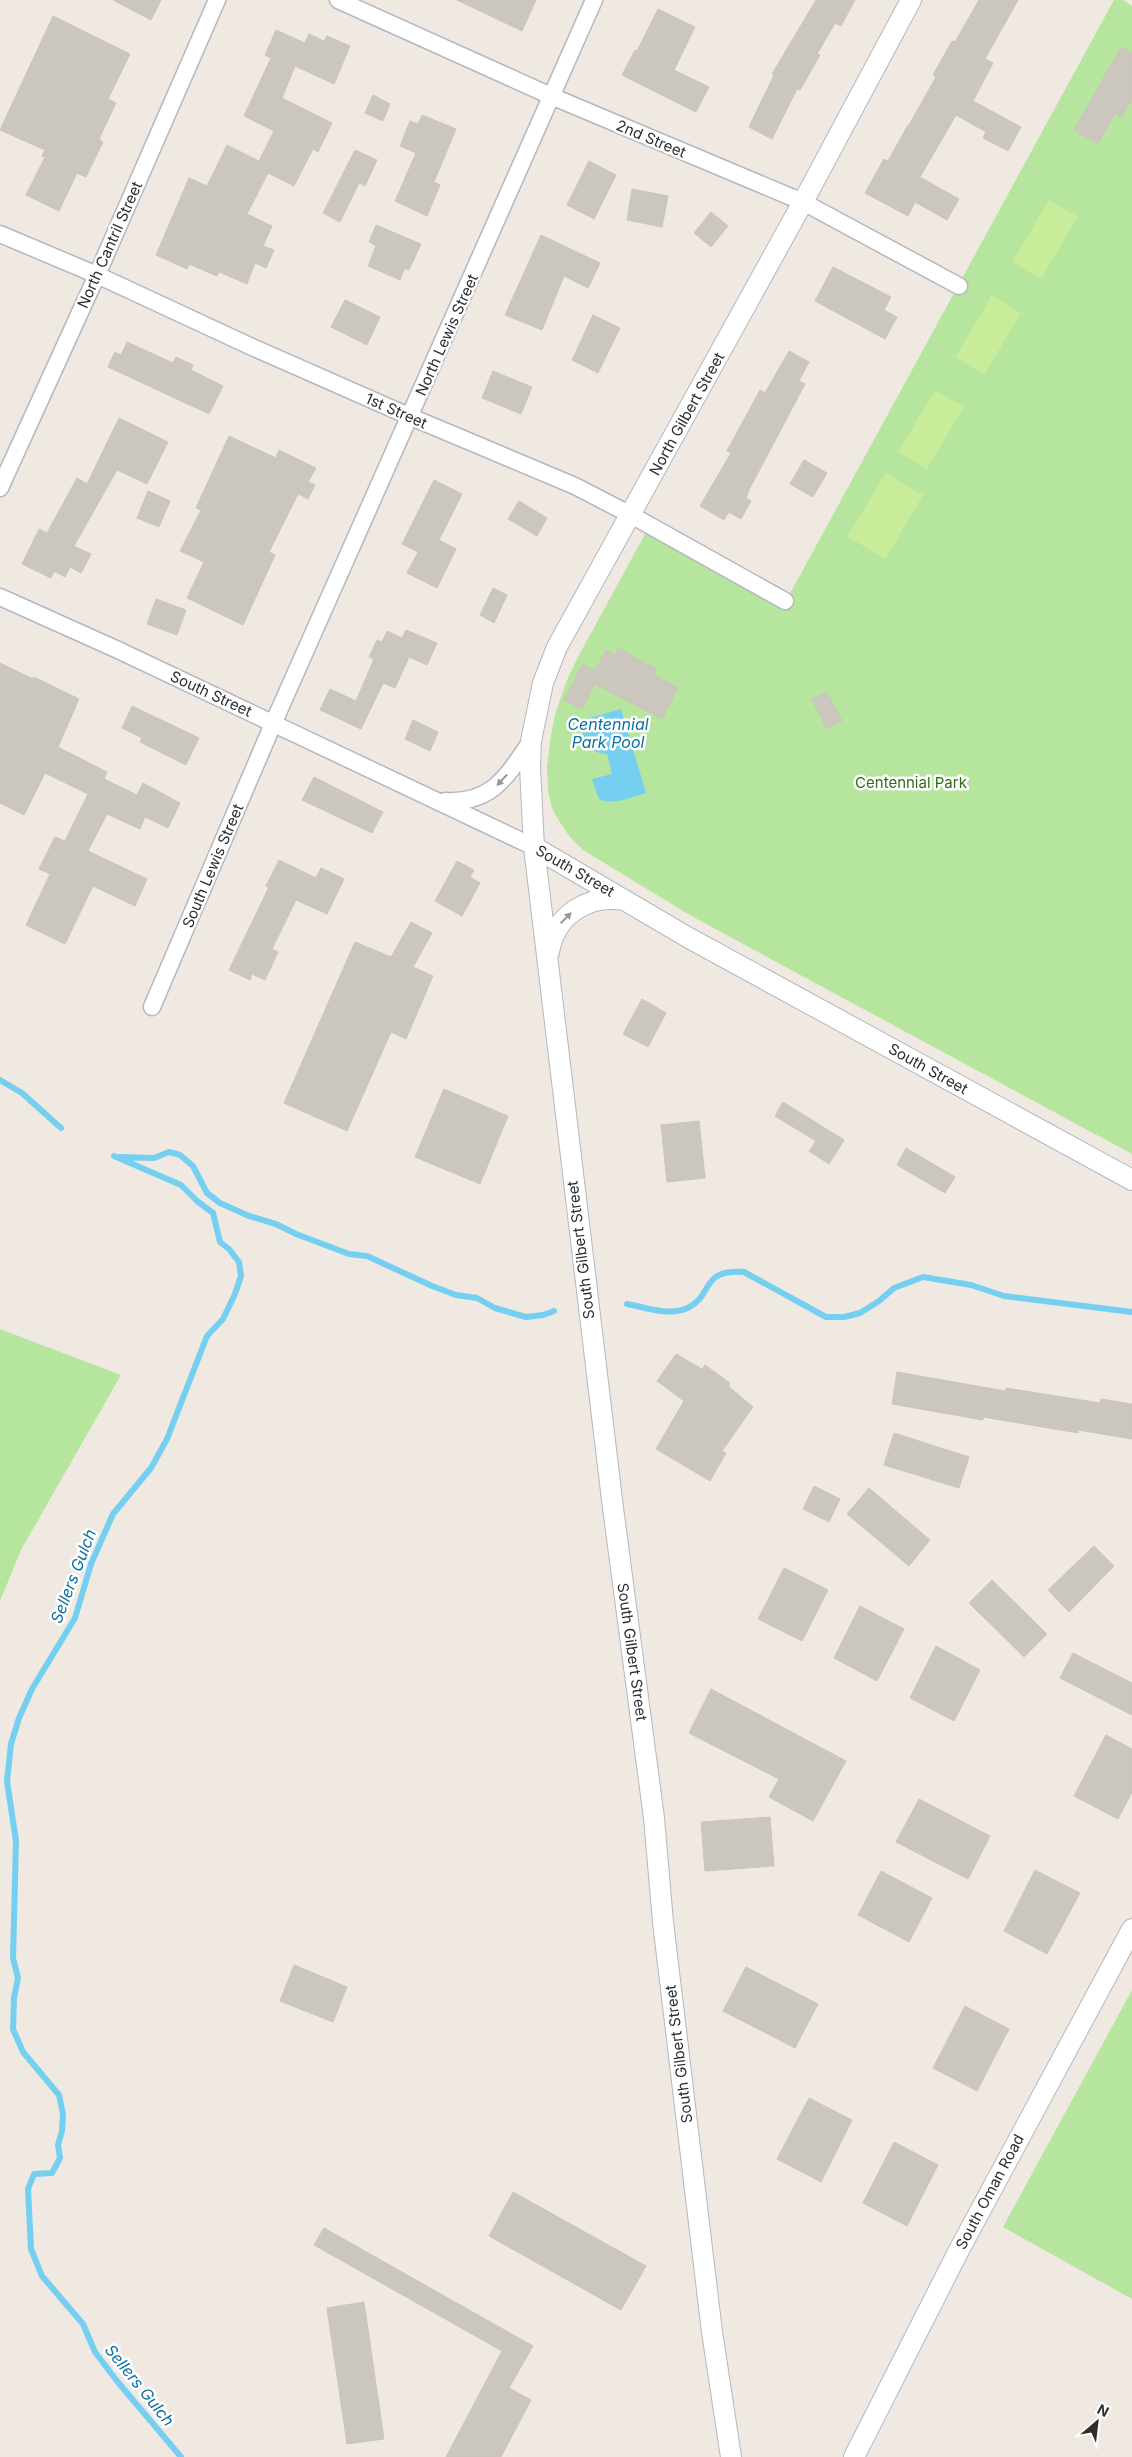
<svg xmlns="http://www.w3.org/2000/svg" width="1132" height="2457" viewBox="0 0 1132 2457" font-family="Inter,sans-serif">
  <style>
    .green { fill: #b6e59e }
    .pitch { fill: #c9ec9a }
    .water { fill: #75cff0 }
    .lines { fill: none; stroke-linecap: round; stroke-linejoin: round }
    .stream { stroke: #75cff0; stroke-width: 6 }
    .building { fill: #cbc7bf; stroke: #cbc5ba }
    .minor-casing { stroke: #b4b7c1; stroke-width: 19 }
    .tertiary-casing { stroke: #b4b7c1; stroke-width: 22 }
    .minor { stroke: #fff; stroke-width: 16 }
    .tertiary { stroke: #fff; stroke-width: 20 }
    .oneway { fill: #969696 }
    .labels { text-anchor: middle; stroke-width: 5; stroke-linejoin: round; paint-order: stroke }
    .street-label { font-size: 15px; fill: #2e2e2e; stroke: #fff }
    .park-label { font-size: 15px; fill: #2c6e1b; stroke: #fff }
    .water-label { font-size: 16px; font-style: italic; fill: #0d6fa3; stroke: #fff }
  </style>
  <rect width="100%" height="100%" fill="#efe9e1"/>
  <path class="green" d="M1114 0H1123L1132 6V1154L693 917 583 850 570 837 559 821 552 808 548 790 547 767 551 735 556 711 567 680 578 657 650 525 786 601Z
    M0 1329 121 1375 21 1550 0 1601Z
    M1132 1990V2299L1003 2227Z"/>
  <path class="pitch" d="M1049 200 1078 217 1041 279 1012 262Z
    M992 295 1021 313 984 375 955 357Z
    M935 390 964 407 927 469 898 452Z
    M886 473 923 495 885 559 847 536Z"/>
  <path class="water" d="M621 709 646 793C632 797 613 806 599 799L592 779 612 774 607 754C586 753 584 738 579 721Z"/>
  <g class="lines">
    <path class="stream" d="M0 1080 22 1093 61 1128
      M114 1156 181 1185 197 1201 213 1213 220 1242 229 1249 239 1262 241 1276 235 1294 223 1319 207 1336 167 1439 151 1468 113 1514 91 1564 75 1618 32 1689 19 1718 11 1744 7 1781 16 1841 13 1958 18 1978 14 1998 13 2029 23 2052 59 2095 63 2114 62 2131 58 2145 60 2158 52 2173 34 2174 28 2189 31 2249 42 2276 83 2324 95 2352 117 2381 181 2457
      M120 1157 154 1158 169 1152 180 1155 193 1166 207 1193 220 1203 249 1216 276 1224 296 1234 349 1254 367 1256 432 1286 456 1295 477 1298 495 1308 526 1317 543 1315 554 1311
      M627 1304C644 1307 668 1316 685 1309 715 1297 698 1269 744 1272L826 1317H844L860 1313 879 1301 894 1288 923 1277 971 1285 1004 1296 1132 1312"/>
  </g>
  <path class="building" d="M113 0H161L151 20Z
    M457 0H536L522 31Z
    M816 0H855L841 26 835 23 817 54 820 55 800 90 797 89 772 139 749 127 774 75 772 74Z
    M979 0H1018L985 59 993 63 973 101 1021 127 1008 151 983 138 986 132 956 115 920 177 959 199 947 220 915 202 908 216 865 193 884 159 888 161 908 125H909L936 77 933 75 952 41 955 42Z
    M658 9 695 27 674 70 709 87 696 112 622 75 635 50 637 51Z
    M53 16 130 54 108 99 116 103 99 139 103 142 86 177 77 173 59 211 26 195 45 157 42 156 45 150 0 130Z
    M276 30 305 43 309 34 324 41 327 36 350 46 334 84 295 66 282 98 332 123 318 152 313 149 294 186 268 173 247 214 272 226 263 246 274 250 266 268 255 263 247 284 219 272 217 276 189 264 187 269 156 255 189 178 207 186 227 145 259 161 274 131 244 116 271 58 265 55Z
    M1121 47 1132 53V99L1122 117 1115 113 1098 144 1074 130Z
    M373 95 390 104 383 121 365 113Z
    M422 115 456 129 434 182 440 185 427 216 395 201 416 153 400 146 410 121 418 124Z
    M355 150 377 160 365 186 359 183 340 222 323 213Z
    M589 161 616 175 594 219 567 205Z
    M632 189 668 196 662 227 627 220Z
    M711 212 728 226 711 247 694 233Z
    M376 225 421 244 409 270 405 268 400 280 368 266 376 246 369 242Z
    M541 235 600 263 588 288 564 276 542 330 505 315Z
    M833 267 891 297 884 310 897 317 885 339 815 301Z
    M345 300 380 317 367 345 331 327Z
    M593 315 620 328 598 373 572 360Z
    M127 342 173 363 176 357 193 365 191 370 223 386 209 414 108 367 115 352 121 355Z
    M789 351 809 362 799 381 805 384 750 488 746 498 751 501 741 519 729 512 724 520 700 506 731 453 727 451 760 390 765 393Z
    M493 371 532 387 521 414 482 398Z
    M119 418 168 442 147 484 117 470 74 546 91 554 81 573 70 567 65 577 54 571 51 578 22 564 39 529 47 533 77 478 87 484Z
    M229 436 276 458 279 450 316 468 308 482 315 485 308 499 298 494 269 552 275 555 243 625 187 598 204 562 180 551 201 510 196 508Z
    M804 460 827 473 813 497 790 484Z
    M434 480 462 494 439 540 456 549 437 588 407 573 418 552 402 544Z
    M148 491 170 501 159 527 137 518Z
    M519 501 547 518 537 536 508 519Z
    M493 588 507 595 494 623 480 615Z
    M156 599 186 610 177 635 147 624Z
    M406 630 437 643 427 665 409 657 395 688 383 683 361 729 320 710 330 689 356 701 374 659 369 657 377 640 382 642 387 631 402 638Z
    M618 648 656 669 654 675 678 688 662 719 595 684 582 709 564 700 583 664 595 671 606 650 615 655Z
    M0 663 33 679 34 677 79 699 58 747 107 772 104 779 137 795 143 783 180 803 168 828 145 817 140 829 107 814 88 851 147 879 135 906 93 886 65 944 26 925 50 874 39 869 55 837 65 841 88 794 45 773 24 815 0 803Z
    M827 692 842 721 827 729 812 699Z
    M132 706 199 738 186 765 140 742 142 738 122 728Z
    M413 720 438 732 430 751 405 739Z
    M314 777 383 812 372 833 302 800Z
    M279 860 316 878 321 868 344 879 327 914 296 900 272 949 278 952 265 980 252 974 250 980 229 970 269 887 266 886Z
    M457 861 474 870 470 877 480 883 462 916 435 901Z
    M411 922 432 933 413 967 433 976 406 1039 391 1032 347 1131 284 1103 355 942 391 957Z
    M642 999 666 1013 648 1047 623 1034Z
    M444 1089 508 1116 480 1184 415 1157Z
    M783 1102 844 1140 829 1164 809 1151 816 1141 775 1116Z
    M699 1121 705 1178 667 1182 661 1125Z
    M906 1148 955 1177 945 1193 897 1165Z
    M676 1354 702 1369 705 1365 730 1383 728 1386 753 1407 722 1451 726 1453 710 1481 656 1449 684 1401 657 1381Z
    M897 1372 1005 1391 1006 1388 1100 1403 1101 1399 1132 1404V1439L1078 1430V1433L983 1417V1420L892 1404Z
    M894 1433 969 1457 959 1488 884 1465Z
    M814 1486 840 1499 829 1522 803 1509Z
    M869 1488 930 1540 909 1566 847 1514Z
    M1094 1546 1114 1566 1069 1612 1048 1590Z
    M784 1568 828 1590 802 1641 758 1619Z
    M992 1580 1047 1634 1024 1657 969 1603Z
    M860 1606 904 1629 877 1681 834 1658Z
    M936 1646 980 1670 954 1721 910 1698Z
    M1073 1653 1132 1683V1715L1060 1678Z
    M711 1689 846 1761 813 1821 769 1797 779 1779 689 1733Z
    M1106 1735 1132 1749V1792L1118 1819 1074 1796Z
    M919 1799 990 1836 968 1879 896 1842Z
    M770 1817 774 1866 705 1871 701 1822Z
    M1035 1870 1080 1893 1047 1954 1004 1931Z
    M881 1871 932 1898 909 1942 858 1915Z
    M294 1965 347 1987 333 2022 280 2001Z
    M746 1967 818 2004 795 2048 723 2011Z
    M965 2006 1009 2029 977 2091 933 2068Z
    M809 2098 852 2120 821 2182 777 2159Z
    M894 2142 938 2165 907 2226 863 2203Z
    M513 2192 646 2266 621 2310 489 2236Z
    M324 2228 533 2346 509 2388 531 2400 501 2457H446L502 2351 314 2245Z
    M364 2302 384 2439 347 2444 327 2308Z"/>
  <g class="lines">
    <g class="minor-casing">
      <path id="minor" d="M338 0 551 96 803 202 959 286
        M0 234 97 275 252 347 411 417 575 486 631 515 785 601
        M0 488 97 275 217 0
        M0 597 118 650 534 847
        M445 801C492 804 507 776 531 741
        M152 1007 273 724 594 0"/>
    </g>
    <g class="tertiary-casing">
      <path id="tertiary" d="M534 847 689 938 1132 1180
        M549 952C555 915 588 894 624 900
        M731 2457 712 2332 663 1922 654 1818 613 1508 534 847 530 767 531 741 543 683 557 647 803 202 911 0
        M854 2457 958 2252 1132 1929"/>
    </g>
    <use href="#minor" class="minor"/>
    <use href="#tertiary" class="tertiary"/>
  </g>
  <defs><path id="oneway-solid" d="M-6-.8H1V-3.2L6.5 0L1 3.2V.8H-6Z" transform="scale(1.25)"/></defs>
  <g class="oneway">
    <use href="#oneway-solid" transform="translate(502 780) rotate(133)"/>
    <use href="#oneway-solid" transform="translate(566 918) rotate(-45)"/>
  </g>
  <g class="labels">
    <g class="street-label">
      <text transform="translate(651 139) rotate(23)" y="5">2nd Street</text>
      <text transform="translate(110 245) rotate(-66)" y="5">North Cantril Street</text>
      <text transform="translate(447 335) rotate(-66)" y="5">North Lewis Street</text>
      <text transform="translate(396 411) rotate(24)" y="5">1st Street</text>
      <text transform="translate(687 414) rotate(-61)" y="5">North Gilbert Street</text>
      <text transform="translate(211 694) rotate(25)" y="5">South Street</text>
      <text transform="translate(213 866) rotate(-67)" y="5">South Lewis Street</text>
      <text transform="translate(575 871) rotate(30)" y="5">South Street</text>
      <text transform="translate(928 1069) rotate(29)" y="5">South Street</text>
      <text transform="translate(581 1250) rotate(-97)" y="5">South Gilbert Street</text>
      <text transform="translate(632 1652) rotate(82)" y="5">South Gilbert Street</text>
      <text transform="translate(679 2054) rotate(-97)" y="5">South Gilbert Street</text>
      <text transform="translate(990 2192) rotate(-62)" y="5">South Oman Road</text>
    </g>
    <g class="park-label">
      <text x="911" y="788">Centennial Park</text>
    </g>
    <g class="water-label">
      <text x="608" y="730">Centennial<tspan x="608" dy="18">Park Pool</tspan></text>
      <text transform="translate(73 1576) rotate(-69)" y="6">Sellers Gulch</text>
      <text transform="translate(140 2385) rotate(51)" y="6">Sellers Gulch</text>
    </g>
  </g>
  <g transform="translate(1097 2422) rotate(28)" stroke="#ffffff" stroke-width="4" paint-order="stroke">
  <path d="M0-4L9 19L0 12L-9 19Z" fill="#2e2e2e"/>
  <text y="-8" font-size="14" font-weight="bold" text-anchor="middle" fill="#2e2e2e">N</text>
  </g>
</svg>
